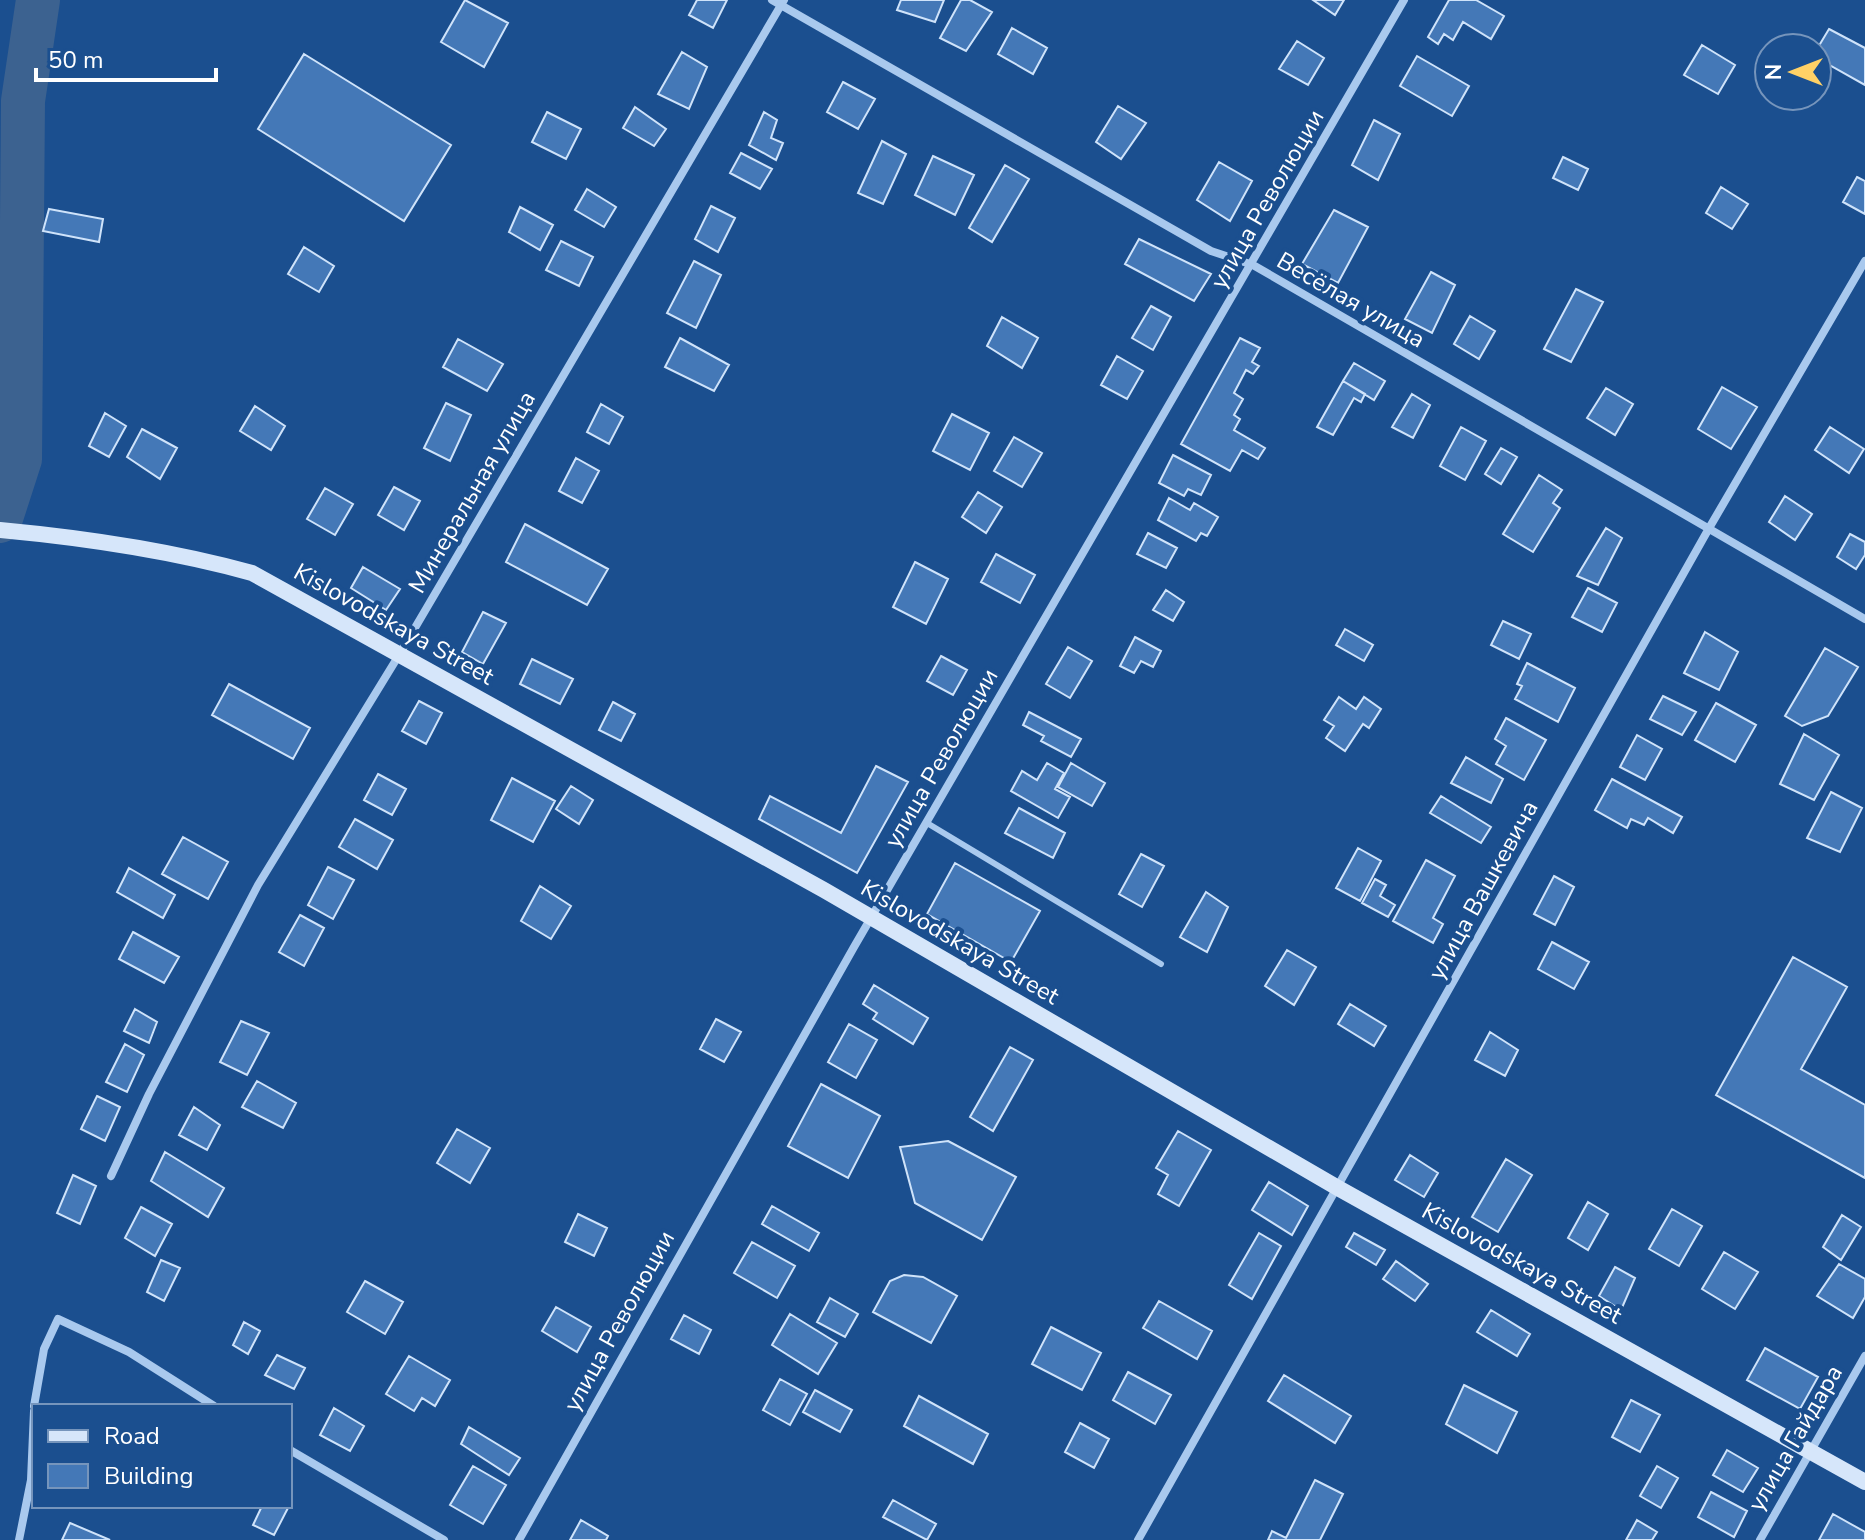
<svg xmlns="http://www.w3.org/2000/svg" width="1865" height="1540" viewBox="0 0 1865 1540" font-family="'Nunito Sans',sans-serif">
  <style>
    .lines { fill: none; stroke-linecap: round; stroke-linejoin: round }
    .river { stroke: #3c6290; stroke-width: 44 }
    .building { fill: #4478b7; stroke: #cfe3fa; stroke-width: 2 }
    .lane { stroke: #a9c9ee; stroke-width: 6 }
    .street { stroke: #a9c9ee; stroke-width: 8 }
    .secondary { stroke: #d6e6fa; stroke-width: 16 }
    .labels { text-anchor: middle; stroke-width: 8; stroke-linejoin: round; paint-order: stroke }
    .street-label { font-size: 24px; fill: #fff; stroke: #1b4f8f }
  </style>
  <rect width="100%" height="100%" fill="#1b4f8f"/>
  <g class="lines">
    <path class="river" d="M0 521 20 459 23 101 38 0"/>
  </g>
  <path class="building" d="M465 0 508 23 484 67 441 42Z
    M697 0H727L713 28 689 15Z
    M901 0H944L935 22 897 10Z
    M961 0H970L992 12 966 51 940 38Z
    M1313 0H1344L1335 15Z
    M1449 0H1476L1504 16 1491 39 1463 22 1453 40 1444 34 1438 44 1428 37Z
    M1012 28 1047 48 1033 74 998 54Z
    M1829 29 1865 48V85L1817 58V49Z
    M1297 41 1324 58 1308 85 1279 69Z
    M1702 45 1735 65 1718 94 1684 75Z
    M682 52 707 67 689 109 658 94Z
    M304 54 451 145 404 221 258 129Z
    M1417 56 1469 86 1452 116 1400 86Z
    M843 82 875 99 858 129 827 112Z
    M1118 106 1146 123 1121 159 1096 142Z
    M635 107 666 129 654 146 623 128Z
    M547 112 581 129 566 159 532 142Z
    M764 112 777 120 771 138 783 143 776 160 749 145Z
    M1374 120 1400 134 1378 180 1352 165Z
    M882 141 906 154 883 204 858 193Z
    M741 153 772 169 760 189 730 173Z
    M933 156 974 175 955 215 915 195Z
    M1563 157 1588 169 1578 190 1553 178Z
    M1219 162 1252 181 1230 221 1197 200Z
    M1005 165 1029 179 992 242 969 228Z
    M1857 177 1865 181V214L1843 202Z
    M1721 187 1748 204 1732 229 1706 213Z
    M587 189 616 207 604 227 575 210Z
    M711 206 735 218 718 252 695 239Z
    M520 207 553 225 540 250 509 232Z
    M49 209 103 219 99 242 43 231Z
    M1334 210 1368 227 1338 283 1302 264Z
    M1139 239 1211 274 1194 301 1125 264Z
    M1139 239 1211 274 1194 301 1125 264Z
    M561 241 593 257 579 286 546 270Z
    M304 247 334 266 319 292 288 274Z
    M694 261 721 275 696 328 667 313Z
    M1431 272 1455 285 1432 333 1405 319Z
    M1576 289 1603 302 1571 362 1544 349Z
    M1151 306 1171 317 1153 350 1132 338Z
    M1470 316 1495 331 1479 359 1454 344Z
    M1002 317 1038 338 1022 368 987 346Z
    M680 338 729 365 714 391 665 367Z
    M1240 338 1260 348 1252 362 1259 366 1253 374 1246 370 1234 393 1243 399 1234 415 1240 419 1234 430 1265 448 1258 459 1242 450 1230 471 1181 444Z
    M458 339 503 364 487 391 443 367Z
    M1117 356 1143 371 1127 399 1101 385Z
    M1354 363 1385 381 1374 400 1343 381Z
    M1343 381 1365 394 1361 402 1354 398 1333 435 1317 427Z
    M1722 387 1757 407 1731 449 1698 429Z
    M1606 388 1633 404 1615 435 1587 418Z
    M1412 394 1430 405 1413 438 1392 427Z
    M446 403 471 415 450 461 424 448Z
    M601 404 623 417 609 444 587 432Z
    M255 406 285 426 271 450 240 431Z
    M105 413 126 426 109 457 89 446Z
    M952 414 989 433 970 470 933 451Z
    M1461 427 1486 441 1465 480 1440 466Z
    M1830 427 1864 449 1849 473 1815 450Z
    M142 429 177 448 160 479 127 457Z
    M1014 437 1042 453 1022 487 994 471Z
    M1501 448 1517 457 1501 484 1485 474Z
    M1173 455 1211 475 1201 495 1188 489 1184 496 1159 483Z
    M576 458 599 471 582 503 559 491Z
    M1539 475 1562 490 1553 503 1560 508 1533 552 1503 534Z
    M394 487 420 501 404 530 378 515Z
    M325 488 353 504 335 535 307 519Z
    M978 492 1002 507 986 533 962 517Z
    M1785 496 1812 514 1795 540 1769 522Z
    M1169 498 1190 510 1194 503 1218 517 1207 536 1201 533 1196 541 1158 520Z
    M525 524 608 569 587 605 506 562Z
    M1606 528 1622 538 1598 585 1577 576Z
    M1148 533 1177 548 1166 568 1137 554Z
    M1850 534 1865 542V555L1856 569 1837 557Z
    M996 554 1035 575 1020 603 981 582Z
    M915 562 948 579 926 624 893 607Z
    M363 567 400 589 386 610 351 588Z
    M1588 588 1617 603 1602 632 1572 617Z
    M1166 590 1184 602 1173 621 1153 610Z
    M483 612 506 623 483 664 462 652Z
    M1503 621 1531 634 1519 659 1491 645Z
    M1345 629 1373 645 1364 661 1336 645Z
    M1705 632 1738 652 1719 690 1684 673Z
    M1135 637 1161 651 1153 667 1141 661 1134 673 1120 666Z
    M1068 647 1092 661 1070 698 1046 684Z
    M1825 648 1858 667 1828 716 1802 726 1785 716Z
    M941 656 967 670 953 695 927 681Z
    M532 659 573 679 560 704 520 684Z
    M1527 663 1575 688 1558 722 1515 699 1522 686 1517 684Z
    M229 684 310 728 293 759 212 715Z
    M1663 696 1696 712 1682 735 1650 719Z
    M1339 697 1356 709 1364 697 1381 709 1369 728 1363 724 1345 751 1326 738 1334 726 1324 720Z
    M419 701 442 713 426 744 402 731Z
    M613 702 635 714 621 741 599 730Z
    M1716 703 1756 725 1735 762 1695 740Z
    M1029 712 1081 739 1071 757 1041 741 1044 736 1023 725Z
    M1506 718 1546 740 1524 780 1496 764 1506 746 1495 739Z
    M1804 734 1839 755 1814 800 1780 784Z
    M1637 735 1662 749 1645 780 1620 767Z
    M1466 757 1503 779 1491 803 1451 783Z
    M1047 763 1064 773 1055 789 1070 797 1058 818 1011 791 1022 771 1037 780Z
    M1071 763 1105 783 1092 806 1058 787Z
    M876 766 908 782 857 873 759 819 770 796 841 833Z
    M378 774 406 789 392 815 364 800Z
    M512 778 555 801 533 842 491 820Z
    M1612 779 1682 817 1673 833 1648 818 1644 825 1631 819 1627 828 1595 810Z
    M571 786 593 800 579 824 556 809Z
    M1831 792 1862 808 1840 852 1807 838Z
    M1441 796 1491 827 1481 843 1430 813Z
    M1019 808 1065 833 1053 858 1005 833Z
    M355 819 393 840 377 869 339 847Z
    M183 837 228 862 208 899 162 874Z
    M1358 848 1381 861 1360 901 1336 888Z
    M1141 854 1164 866 1142 907 1119 894Z
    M1426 860 1455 876 1433 918 1443 924 1433 943 1393 921Z
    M955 863 1040 911 1011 962 927 914Z
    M328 867 354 880 333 919 308 905Z
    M129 868 175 895 163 918 117 892Z
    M1554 876 1574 887 1555 925 1534 914Z
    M1375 879 1386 885 1380 896 1395 905 1388 917 1362 903Z
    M540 886 571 906 551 939 521 921Z
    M1206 892 1228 907 1207 952 1180 937Z
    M300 915 324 928 304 966 279 952Z
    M133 932 179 957 164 983 119 959Z
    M1552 942 1589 962 1574 989 1538 969Z
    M1287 950 1316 967 1294 1005 1265 986Z
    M1793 957 1847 987 1801 1069 1865 1105V1178L1716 1095Z
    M874 985 928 1018 913 1044 873 1019 877 1013 863 1004Z
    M1350 1004 1386 1026 1374 1046 1338 1024Z
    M135 1009 157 1022 149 1043 124 1031Z
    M716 1019 741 1032 724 1062 700 1049Z
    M241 1021 269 1033 247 1075 220 1062Z
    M849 1024 877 1040 856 1078 828 1062Z
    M1490 1032 1518 1050 1505 1076 1475 1060Z
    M125 1044 144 1055 127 1092 106 1082Z
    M1010 1047 1033 1060 993 1131 970 1117Z
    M257 1081 296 1103 283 1128 242 1107Z
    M821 1084 880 1116 848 1178 788 1146Z
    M97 1096 120 1107 105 1141 81 1129Z
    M194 1107 220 1125 207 1150 179 1135Z
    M457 1129 490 1148 470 1183 437 1163Z
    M1178 1131 1211 1150 1179 1206 1158 1194 1168 1175 1156 1168Z
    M948 1141 1016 1177 982 1240 915 1203 900 1147Z
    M165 1152 224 1188 208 1217 151 1181Z
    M1410 1155 1438 1173 1424 1197 1395 1180Z
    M1506 1159 1532 1175 1498 1232 1472 1217Z
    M73 1175 96 1186 80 1224 57 1213Z
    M1269 1182 1308 1206 1292 1235 1252 1210Z
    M1588 1202 1608 1214 1588 1250 1568 1238Z
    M772 1206 819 1233 809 1251 762 1224Z
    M141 1207 172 1224 155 1256 125 1238Z
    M1672 1209 1702 1226 1679 1266 1649 1249Z
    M578 1214 607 1228 594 1256 565 1242Z
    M1842 1215 1861 1227 1841 1260 1823 1247Z
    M1259 1233 1281 1246 1252 1299 1229 1285Z
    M1354 1233 1385 1250 1376 1265 1346 1247Z
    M752 1242 795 1266 777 1298 734 1273Z
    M1724 1252 1758 1272 1735 1309 1702 1289Z
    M161 1260 180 1268 164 1301 147 1292Z
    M1396 1261 1428 1284 1415 1301 1383 1279Z
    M1839 1264 1865 1279V1297L1853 1318 1817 1296Z
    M1615 1267 1635 1278 1621 1310 1599 1296Z
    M904 1275 923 1277 957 1296 931 1343 873 1312 890 1281Z
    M365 1281 403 1302 385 1334 347 1312Z
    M830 1298 858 1314 845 1337 817 1322Z
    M1159 1301 1212 1331 1197 1359 1143 1328Z
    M556 1307 591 1327 577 1352 542 1331Z
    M1491 1310 1530 1334 1517 1356 1477 1332Z
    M790 1314 837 1343 818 1374 772 1345Z
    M684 1315 711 1330 699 1354 671 1339Z
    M244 1322 260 1331 248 1354 233 1345Z
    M1051 1327 1101 1353 1082 1390 1032 1364Z
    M1765 1348 1818 1377 1800 1409 1747 1380Z
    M277 1355 305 1368 294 1389 265 1375Z
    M409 1356 450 1380 435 1406 422 1398 414 1411 386 1394Z
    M1128 1372 1171 1395 1155 1424 1113 1400Z
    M1284 1375 1351 1416 1335 1443 1268 1401Z
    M780 1379 807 1394 790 1425 763 1410Z
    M1464 1385 1517 1412 1497 1453 1446 1424Z
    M815 1390 852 1410 840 1432 803 1412Z
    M919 1396 988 1434 973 1464 904 1426Z
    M1631 1400 1660 1415 1640 1452 1612 1437Z
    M334 1408 364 1426 350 1451 320 1435Z
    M1080 1423 1109 1439 1094 1468 1065 1452Z
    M469 1427 520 1458 509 1475 461 1444Z
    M1727 1450 1758 1468 1743 1492 1713 1475Z
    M473 1466 506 1485 483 1524 450 1505Z
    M1657 1466 1678 1478 1661 1508 1640 1496Z
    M1315 1480 1343 1494 1320 1540H1268L1272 1531 1286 1538Z
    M1711 1492 1747 1511 1734 1537 1698 1517Z
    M893 1500 936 1524 927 1540 883 1517Z
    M262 1506H289L274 1535 253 1525Z
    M1833 1514 1865 1532V1540H1819Z
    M581 1520 608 1536 606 1540H570Z
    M1637 1520 1657 1532 1652 1540H1626Z
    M70 1523 110 1540H62Z"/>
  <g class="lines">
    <path class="lane" d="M927 823 1161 964"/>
    <path class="street" d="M772 0 1211 251 1253 265 1865 619
      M111 1176 149 1094 258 885 399 655 784 0
      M34 1406 44 1349 58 1319 129 1352 214 1406
      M290 1450 444 1540
      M19 1540 31 1480 34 1411
      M519 1540 854 947 1404 0
      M1138 1540 1708 530 1865 261
      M1760 1540 1865 1356"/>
    <path class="secondary" d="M0 530C86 538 169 550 252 573L824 890 1338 1188 1865 1482"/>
  </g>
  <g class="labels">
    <g class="street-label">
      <text transform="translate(1267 199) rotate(-60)" y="8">улица Революции</text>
      <text transform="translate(1351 300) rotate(30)" y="8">Весёлая улица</text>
      <text transform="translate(472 492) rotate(-60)" y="8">Минеральная улица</text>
      <text transform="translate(394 624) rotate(29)" y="8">Kislovodskaya Street</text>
      <text transform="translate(941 758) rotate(-60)" y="8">улица Революции</text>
      <text transform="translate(1483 890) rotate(-61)" y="8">улица Вашкевича</text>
      <text transform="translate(960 942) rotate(30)" y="8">Kislovodskaya Street</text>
      <text transform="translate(1522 1263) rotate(29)" y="8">Kislovodskaya Street</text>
      <text transform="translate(619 1321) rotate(-61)" y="8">улица Революции</text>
      <text transform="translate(1795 1438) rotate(-60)" y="8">улица Гайдара</text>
    </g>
  </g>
  <rect x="32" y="1404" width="260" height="104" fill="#1b4f8f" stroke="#7695bc" stroke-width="2"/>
  <rect x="48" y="1430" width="40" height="12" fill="#d6e6fa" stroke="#7695bc" stroke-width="2"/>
  <text x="104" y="1444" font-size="24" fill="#ffffff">Road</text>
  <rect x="48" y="1464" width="40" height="24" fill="#4478b7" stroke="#7695bc" stroke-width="2"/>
  <text x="104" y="1484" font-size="24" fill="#ffffff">Building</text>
  <g transform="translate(1793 72) rotate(270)"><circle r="38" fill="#1b4f8f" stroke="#7695bc" stroke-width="2"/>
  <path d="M0-6L14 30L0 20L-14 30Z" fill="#ffd166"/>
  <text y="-12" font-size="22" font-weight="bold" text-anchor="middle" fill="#ffffff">N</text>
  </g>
  <path d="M36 68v12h180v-12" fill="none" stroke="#ffffff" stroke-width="4"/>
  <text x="48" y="68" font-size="24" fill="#ffffff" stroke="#1b4f8f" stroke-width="6" paint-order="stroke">50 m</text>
</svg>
